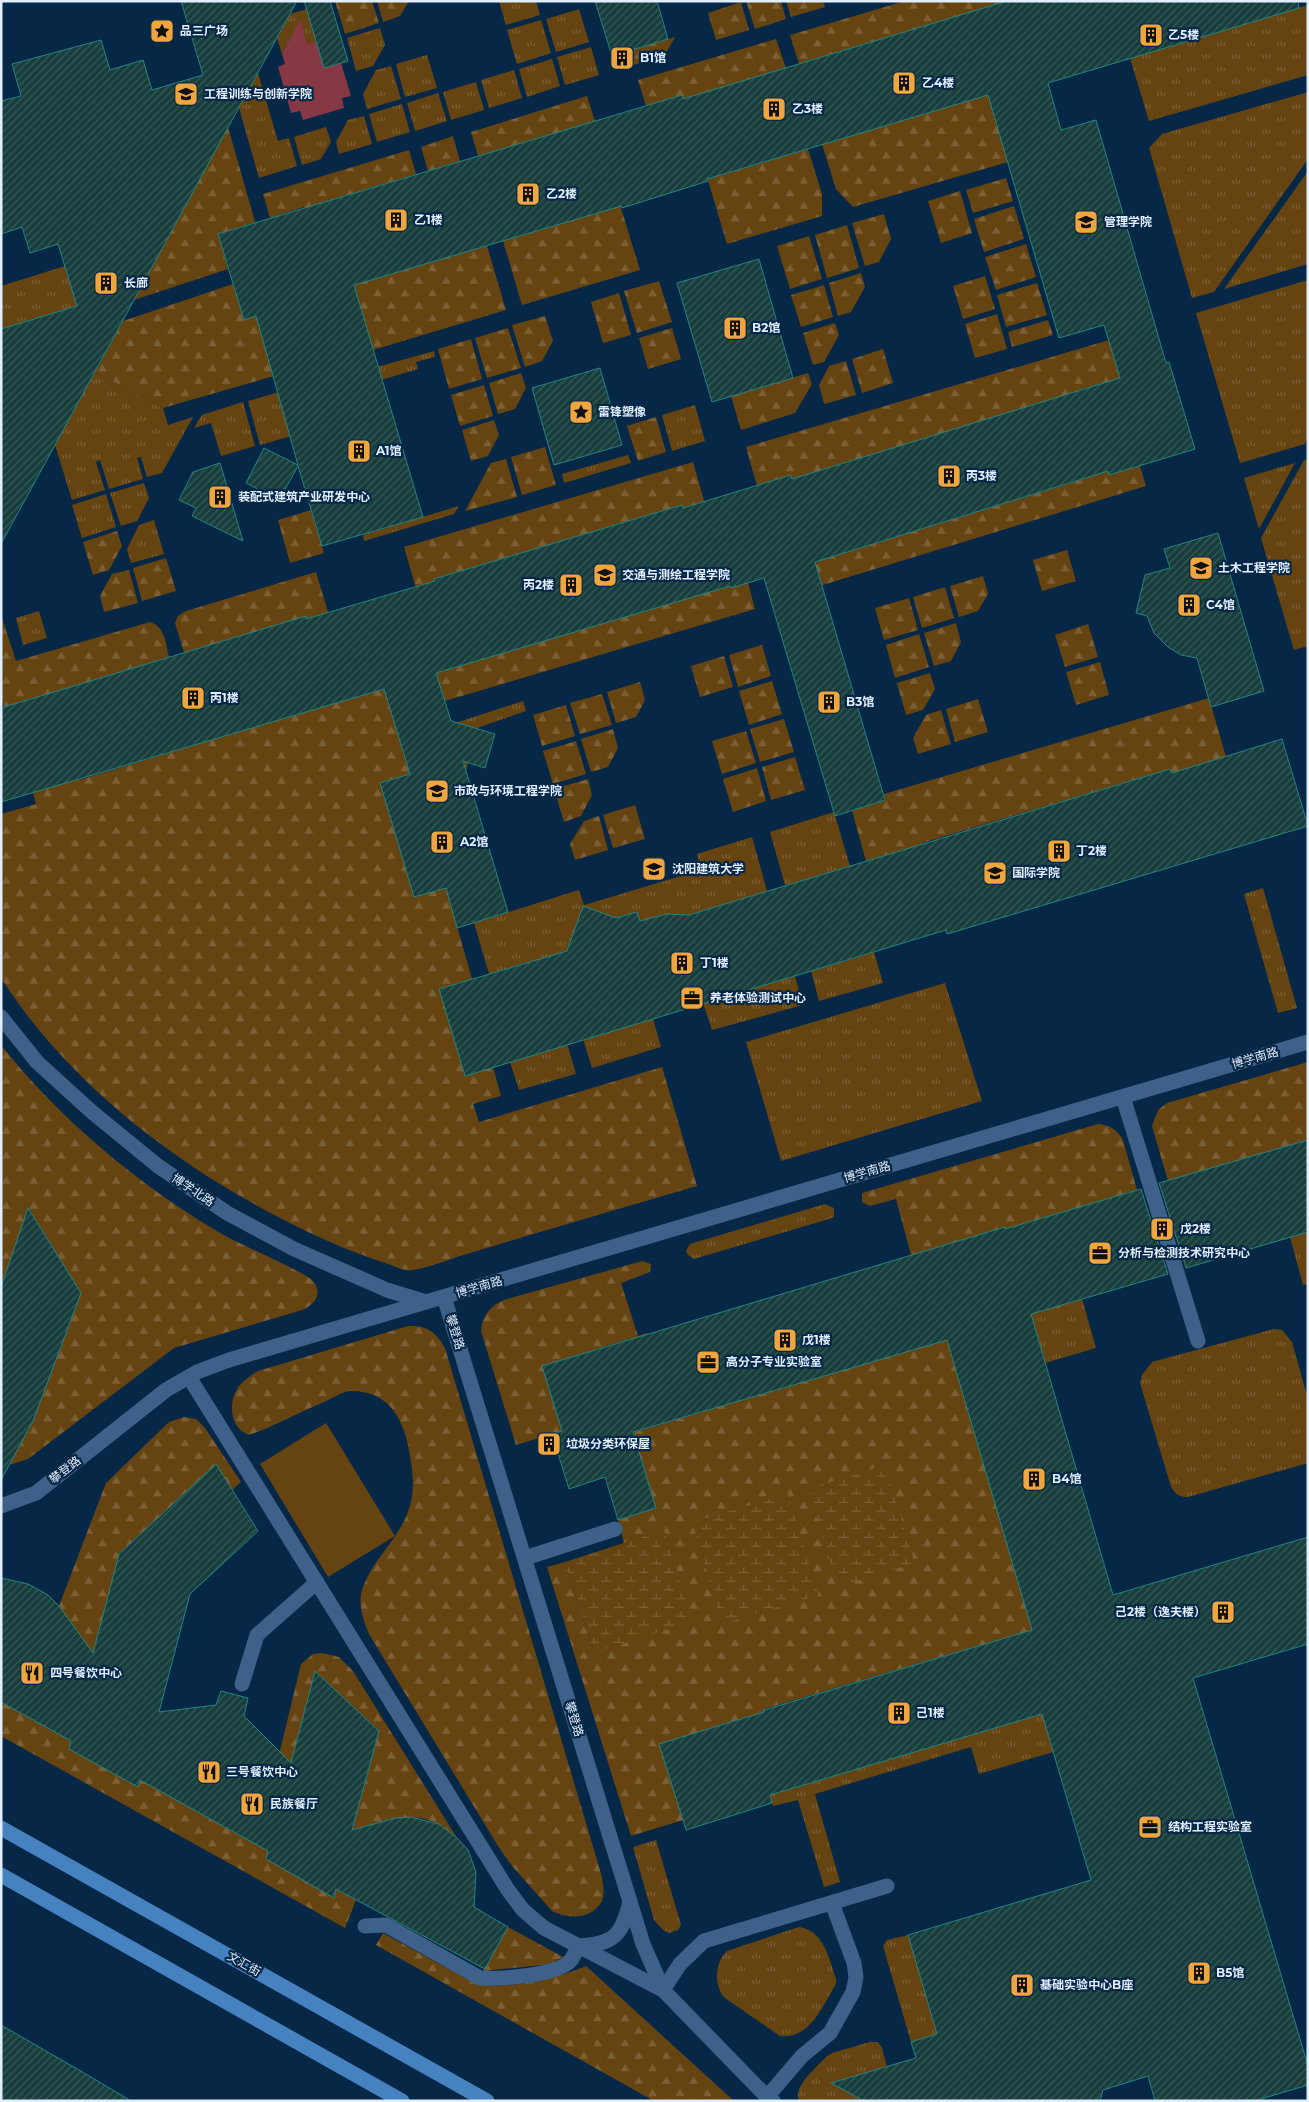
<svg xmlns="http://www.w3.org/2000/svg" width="1309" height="2102" viewBox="0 0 1309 2102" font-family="Montserrat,'Noto Sans SC',sans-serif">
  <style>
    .grass { fill: url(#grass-tufts) }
    .forest { fill: url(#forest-firs) }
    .wetland { fill: url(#wetland-marsh) }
    .pitch { fill: #641 }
    .water { fill: #873845 }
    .building { fill: url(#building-hatch); stroke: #238582 }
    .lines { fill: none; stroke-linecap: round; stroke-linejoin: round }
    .lane { stroke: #3d6188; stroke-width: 15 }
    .secondary { stroke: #4681c0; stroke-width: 15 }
    .labels { text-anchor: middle; stroke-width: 4.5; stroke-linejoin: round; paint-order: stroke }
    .poi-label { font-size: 12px; font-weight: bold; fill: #e0eefd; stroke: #072746; text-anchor: start }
    .street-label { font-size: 12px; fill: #e0eefd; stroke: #072746 }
  </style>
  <defs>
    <pattern id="grass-tufts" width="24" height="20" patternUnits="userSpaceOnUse" patternTransform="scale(1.25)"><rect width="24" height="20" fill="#641"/><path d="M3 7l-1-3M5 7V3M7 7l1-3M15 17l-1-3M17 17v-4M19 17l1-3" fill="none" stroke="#7c5f35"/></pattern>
    <pattern id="forest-firs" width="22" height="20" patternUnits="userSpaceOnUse" patternTransform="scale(1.25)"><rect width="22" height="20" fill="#641"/><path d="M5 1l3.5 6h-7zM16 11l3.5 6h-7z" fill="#7c5f35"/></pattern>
    <pattern id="wetland-marsh" width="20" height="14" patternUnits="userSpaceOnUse" patternTransform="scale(1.25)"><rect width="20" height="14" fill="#641"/><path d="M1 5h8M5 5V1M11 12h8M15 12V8" fill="none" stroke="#7c5f35"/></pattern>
    <pattern id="building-hatch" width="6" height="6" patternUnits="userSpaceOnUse" patternTransform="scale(1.25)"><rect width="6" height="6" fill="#173e3c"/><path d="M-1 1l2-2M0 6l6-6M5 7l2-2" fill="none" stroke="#385a59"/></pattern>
  </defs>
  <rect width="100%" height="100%" fill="#072746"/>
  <path class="grass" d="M499 1H536L540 15 506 25Z
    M1308 5V75L1149 121 1130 58Z
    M307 9 316 42 307 45 300 21 282 54 277 38 290 14Z
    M579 9 589 42 556 52 546 19Z
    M541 20 551 53 517 64 507 30Z
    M380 28 385 45 373 66 356 71 347 38Z
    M591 47 599 75 565 85 557 57Z
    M427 55 437 88 405 97 396 64Z
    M552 59 560 86 527 97 519 69Z
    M391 66 401 99 367 109 363 94 376 70Z
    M514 70 522 98 489 108 481 80Z
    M258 73 278 141 289 138 297 166 259 178 239 108Z
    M476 82 484 110 451 120 443 92Z
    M1308 92V159L1214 292 1192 298 1149 148 1162 134Z
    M438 93 447 121 415 131 407 103Z
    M402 104 410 132 377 142 369 114Z
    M364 116 372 144 339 154 336 142 348 120Z
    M326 127 331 142 321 159 302 165 294 137Z
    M1308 171V264L1224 289Z
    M65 266 77 306 1 329V286Z
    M1308 280V438L1305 444 1240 463 1196 313Z
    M434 351 435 357 416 362 418 369 381 380 377 367Z
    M95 372 163 408 168 425 193 417 162 473 147 477 141 457 137 458 143 479 109 489 100 460 96 462 105 490 72 500 55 445Z
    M279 392 291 436 260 445 248 401Z
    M243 402 255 446 221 456 211 423 194 428 202 415Z
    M695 405 705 441 672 451 662 415Z
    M628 455 631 463 564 483 562 474Z
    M1308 459V646L1294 650 1261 538 1304 460Z
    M1295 463 1259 529 1244 478Z
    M144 483 149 498 137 521 121 526 110 493Z
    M106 494 116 527 82 538 72 505Z
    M459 506 454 514 364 541 363 535Z
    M154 520 164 554 131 563 127 549 139 525Z
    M39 611 47 638 23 645 16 618Z
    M523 701 526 711 477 728 466 771 452 724Z
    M834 812 850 866 816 876 827 911 797 882 785 885 770 832Z
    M752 837 767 891 689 915 667 914 642 929 637 912 616 918 583 907 576 925 609 936 535 994 526 963 489 974 474 923 579 890 584 905 701 870 697 854Z
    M1263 888 1297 1008 1278 1013 1244 894Z
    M833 929 843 962 874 952 883 983 819 1001 811 971 822 968Z
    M795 976 803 1005 712 1030 703 1003Z
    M945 983 982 1101 781 1161 746 1042Z
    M557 1009 576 1074 519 1090 510 1062Z
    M653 1019 661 1047 592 1068 583 1039Z
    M1308 1197V1284L1303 1285 1290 1237 1301 1234Z
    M825 1204 834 1208V1217L829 1219 694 1259 688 1255 686 1251 690 1244Z
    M1082 1299 1096 1348 1045 1363 1031 1314Z
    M1274 1329 1282 1330 1292 1342 1308 1399V1463L1188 1497C1180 1497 1176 1495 1171 1487L1140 1383 1142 1375 1152 1362Z
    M1026 1689 1101 1738 979 1774 971 1747 815 1794 840 1882 824 1887 798 1800 773 1806 762 1769 788 1790 1034 1716Z
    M656 1840 681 1925 678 1930 669 1933 663 1930 654 1920 633 1847Z
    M799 1927C824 1931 829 1958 836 1979V1984C823 2005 810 2040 780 2036L725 1998C713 1986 715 1962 727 1951Z
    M908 1935 937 2034 911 2042 883 1946 887 1940Z
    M870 2042H878L882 2048 887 2067 868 2101H799C792 2087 818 2066 827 2056L832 2053Z"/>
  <path class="forest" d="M335 1H372L379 23 345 34Z
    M377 1H409L400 16 383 22Z
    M746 1H781L786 19 755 29Z
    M786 1H823L825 7 791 17Z
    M905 1H1007L799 64 790 35Z
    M741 2 749 30 716 40 708 13Z
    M675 37 665 55 633 65 629 51Z
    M776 39 786 68 692 129 682 96 646 106 638 80Z
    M988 62 1008 162 853 207 836 189 822 144 977 98Z
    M587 96 606 156 579 126 478 156 471 132Z
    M228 127 255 222 218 234 228 269 134 300Z
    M453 136 460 161 428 171 421 147Z
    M698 147 725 174 808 149 822 194V216L727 244Z
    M409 150 416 174 321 203 330 238 315 242 304 207 270 218 263 194Z
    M610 172 640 270 522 305 503 241 603 211Z
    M1006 178 1013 201 973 213 966 190Z
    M960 191 972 233 941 243 928 201Z
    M1014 206 1024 239 984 252 974 219Z
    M884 214 891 239 879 262 865 266 852 223Z
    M847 225 859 268 827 278 815 235Z
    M809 236 822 279 790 289 777 246Z
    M1026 244 1036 277 996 290 985 257Z
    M487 246 506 310 373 350 335 254Z
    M861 273 865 287 851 312 838 316 829 283Z
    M985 276 995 309 963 319 953 286Z
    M659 281 672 322 637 333 624 291Z
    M1037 283 1047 315 1006 327 997 295Z
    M233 284 244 320 273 310 274 376 163 408 95 372 123 321Z
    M824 285 833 317 801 327 791 295Z
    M619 293 631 335 603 343 591 302Z
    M997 314 1007 349 975 358 965 324Z
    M545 316 553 341 542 361 525 367 512 325Z
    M1048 320 1053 335 1012 347 1008 332Z
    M835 323 839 335 824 362 813 365 803 333Z
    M508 328 521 368 487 378 475 338Z
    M672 328 681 359 648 369 639 338Z
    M471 339 482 379 449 389 438 349Z
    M1109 340 1120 378 1082 389 1092 422 801 507 791 475 757 486 746 447Z
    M883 349 893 383 862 393 852 359Z
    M846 361 856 395 824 404 819 385 829 366Z
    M521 373 526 388 515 409 498 414 489 383Z
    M808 373 812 384 795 413 741 430 731 396Z
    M484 385 493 416 460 426 451 395Z
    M656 417 666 452 638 461 627 426Z
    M494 420 499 435 488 456 471 461 462 430Z
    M1098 441 1109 475 1140 466 1146 486 790 595 783 572 1087 478Z
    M545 447 556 485 522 495 511 457Z
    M506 459 517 497 465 511 491 463Z
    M693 462 713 532 692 538 682 505 434 579 443 610 424 616 404 547Z
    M311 510 324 553 290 563 278 520Z
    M117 531 122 546 109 570 93 575 83 542Z
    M1067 550 1076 581 1042 591 1033 560Z
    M720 552 730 588 748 583 755 609 411 711 403 683 440 672 429 635Z
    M166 558 176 591 142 601 133 568Z
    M129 570 138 603 104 612 100 596 112 574Z
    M316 572 338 645 316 652 306 617 184 653 175 623 178 616 186 611Z
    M983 576 988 594 978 611 959 617 950 586Z
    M945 587 954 618 922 628 913 597Z
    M909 598 918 630 884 640 875 608Z
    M1 615 16 661 150 622C165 626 166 645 169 657L54 692 48 732 37 697 4 707 1 699Z
    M956 623 961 642 951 661 934 666 924 633Z
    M1088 624 1098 657 1065 667 1055 635Z
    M919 634 929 667 895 678 886 645Z
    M762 645 771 676 738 687 729 655Z
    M724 656 733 687 700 697 691 666Z
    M343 662 354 698 384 689 410 774 380 783 414 897 446 888 472 979 439 989 465 1075 493 1067 501 1096 473 1104 479 1122 662 1067 697 1186C622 1208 546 1230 470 1253 458 1256 418 1272 408 1270 401 1270 394 1266 388 1264 367 1257 348 1250 328 1241 201 1184 77 1096 1 978V814L36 804 33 793 63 783 68 744 79 780 331 704Z
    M1100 662 1109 695 1076 705 1066 672Z
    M930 673 935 689 923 710 906 715 897 683Z
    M772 681 782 714 749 725 739 691Z
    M640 682 645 700 636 717 616 723 607 692Z
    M602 694 612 725 580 734 570 703Z
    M1209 698 1226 757 1181 805 1170 769 922 843 933 881 914 887 903 850 866 861 852 811 885 800 884 794Z
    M978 699 988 732 955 742 946 709Z
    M566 705 575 736 542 746 533 715Z
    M941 710 951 744 918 754 913 738 926 715Z
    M784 719 794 752 760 762 750 729Z
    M613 729 618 748 608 767 591 772 581 739Z
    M746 731 756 763 722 774 712 741Z
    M576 741 586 774 553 784 543 751Z
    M795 757 805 790 771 800 762 767Z
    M757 768 766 801 733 812 723 779Z
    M588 779 592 795 581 816 564 822 554 789Z
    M635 805 645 839 613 848 603 815Z
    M599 816 608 850 575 860 570 844 584 821Z
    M1 1045C57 1116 133 1180 210 1227 242 1247 279 1259 311 1279 324 1292 316 1304 302 1310L174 1348 28 1459 9 1465 33 1421 81 1293 29 1209 1 1287Z
    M1308 1062V1140L1168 1181 1152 1126 1158 1110 1167 1103Z
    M1098 1124C1109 1125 1117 1129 1123 1140L1137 1190 1023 1224 1015 1261 1004 1227 918 1254 908 1294 898 1259 911 1255 896 1199 870 1206 862 1202V1193Z
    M642 1261 651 1264 650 1272 621 1283 638 1336 647 1333 658 1368 639 1373 629 1339 542 1366 562 1431 516 1445 481 1331C482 1316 490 1306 504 1300Z
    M408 1326C427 1325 436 1332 445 1348L602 1877C603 1885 605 1894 602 1901 592 1920 567 1919 552 1911L512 1866 498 1846 369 1634C363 1619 357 1603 363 1587 372 1562 394 1543 405 1519 415 1498 414 1478 410 1456 405 1421 390 1390 350 1391 342 1392 333 1398 326 1401 300 1412 275 1426 249 1435 229 1428 228 1401 239 1386 244 1380 251 1375 258 1371Z
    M977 1330 950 1351 1029 1619 1065 1620 764 1709 774 1744 756 1750 746 1717 660 1744 683 1820 631 1836 547 1567 565 1562 594 1653 664 1531 624 1543 618 1520 656 1508 632 1433Z
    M184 1417 196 1419 205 1428 241 1482 232 1490 216 1464 119 1554 81 1701 59 1606 106 1483 169 1422Z
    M322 1653 339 1657 353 1671 457 1838C418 1802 391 1821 350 1838L379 1731 315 1671 275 1824 269 1796 301 1664 313 1654Z
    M1 1702 356 1900 345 1928 1 1736Z
    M508 1927 563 1957 551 1964 483 1971Z
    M383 1933 476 1984C513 1989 552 1980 586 1966L734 2101H654L376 1945Z"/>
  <path class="wetland" d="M885 1465 915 1563 838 1587 808 1489Z
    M788 1494 819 1595 722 1624 692 1522Z
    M664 1530 693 1621 594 1653 565 1562Z"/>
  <path class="pitch" d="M326 1423 395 1536 328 1577 260 1464Z"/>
  <path class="water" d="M300 20 307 44 316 42 341 63 351 96 342 98 344 108 303 120 300 111 291 113 278 67 285 64 282 54Z"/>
  <path class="building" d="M181 1H297L1 544V329L77 306 58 244 30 253 22 227 1 234V101L21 96 12 64 101 40 110 70 143 60 152 90 203 75Z
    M304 1H330L348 61 324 68Z
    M595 1H657L668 39 612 56Z
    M1007 1H1298L1299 8 1048 83 1061 130 1096 120 1166 363 1169 362 1195 449 1109 475 1108 471 815 562 885 800 835 816 764 578 731 588 730 586 436 673 451 721 495 734 485 768 463 761 508 912 457 928 446 888 414 897 380 783 410 774 384 689 1 802V708L306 616V619L435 581 434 579 682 505 683 508 791 475 792 479 1120 378 1104 325 1059 338 988 95 707 179 708 181 622 208 621 206 354 285 423 517 322 546 298 466 279 500 246 483 264 448 298 465 256 316 244 320 218 234 682 95 683 99Z
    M759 259 793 378 712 402 677 283Z
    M600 368 622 445 554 465 532 388Z
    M220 463 243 541 192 516 196 508 179 500 193 472Z
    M1218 533 1264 691 1211 707 1197 658 1181 655 1168 647 1154 633 1147 616 1136 613 1145 575 1170 568 1164 549Z
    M1282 739 1308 826 947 934 946 930 465 1076 439 989 567 951 583 906 616 918 637 912 640 921 667 914 689 915 1170 769 1172 773Z
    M1308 1140V1232L1186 1268 1159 1183Z
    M1141 1189 1168 1274 1031 1314 1113 1595 1308 1537V1644L1193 1678 1308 2066V2085L1254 2101H1155L1148 2076 1103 2090 1100 2101H864L831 2083 916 2058 911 2042 937 2034 908 1935 1091 1880 1042 1714 770 1795 772 1803 686 1830 659 1744 764 1712V1710L1032 1630 947 1340 633 1432 656 1508 618 1520 605 1477 569 1489 552 1434 562 1431 542 1366 1005 1227V1229Z
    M28 1208 81 1293 33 1421 1 1480V1287Z
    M216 1464 258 1531 190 1594 159 1712 216 1705 221 1691 248 1698 244 1716 291 1763 315 1671 379 1731 352 1830 396 1818 410 1817 439 1824 457 1838 468 1850 476 1872 474 1907 508 1927 485 1969 336 1889 334 1898 266 1859 268 1851 140 1780 138 1787 69 1749 71 1741 1 1702V1578L28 1584 48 1595 59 1606 93 1653 119 1554Z
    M1 2025 91 2077 131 2101H1Z"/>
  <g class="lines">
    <path class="lane" d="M1 1017 37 1062 92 1112 158 1166 227 1213 294 1249 387 1290 426 1302
      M1123 1097 1198 1341
      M444 1297 643 1944 663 1990 767 2097 773 2101
      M189 1377 508 1890 523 1910 544 1928 663 1990 680 1964 704 1941 887 1886
      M1 1506 36 1493 166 1390 197 1372 229 1360 1308 1042
      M525 1558 615 1529
      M242 1684 257 1635 317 1582
      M365 1926 386 1925 480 1978C500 1979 558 1976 571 1960 574 1956 576 1951 578 1946 614 1944 622 1936 630 1901
      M767 2097 802 2056 830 2033 853 1992 856 1977 854 1963 832 1903"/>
    <path class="secondary" d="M1 1828 487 2101
      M1 1875 402 2101"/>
  </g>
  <defs>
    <g id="sight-square" transform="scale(1.25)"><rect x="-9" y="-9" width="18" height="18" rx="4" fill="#f0a63e" stroke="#072746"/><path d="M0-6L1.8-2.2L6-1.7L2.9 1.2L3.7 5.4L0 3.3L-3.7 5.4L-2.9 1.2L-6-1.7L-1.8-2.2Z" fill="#111"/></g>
    <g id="building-square" transform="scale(1.25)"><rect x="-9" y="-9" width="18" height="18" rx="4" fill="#f0a63e" stroke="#072746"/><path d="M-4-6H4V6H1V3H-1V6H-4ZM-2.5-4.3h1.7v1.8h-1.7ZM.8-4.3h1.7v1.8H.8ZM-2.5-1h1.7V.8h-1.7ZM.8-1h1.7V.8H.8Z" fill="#111"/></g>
    <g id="university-square" transform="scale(1.25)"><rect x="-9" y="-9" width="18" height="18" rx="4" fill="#f0a63e" stroke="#072746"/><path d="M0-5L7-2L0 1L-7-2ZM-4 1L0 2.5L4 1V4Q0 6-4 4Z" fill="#111"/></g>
    <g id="office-square" transform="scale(1.25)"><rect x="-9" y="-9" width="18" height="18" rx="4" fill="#f0a63e" stroke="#072746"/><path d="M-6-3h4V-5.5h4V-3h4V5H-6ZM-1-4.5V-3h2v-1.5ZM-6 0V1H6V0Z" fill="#111"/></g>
    <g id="restaurant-square" transform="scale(1.25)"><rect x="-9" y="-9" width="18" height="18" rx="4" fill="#f0a63e" stroke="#072746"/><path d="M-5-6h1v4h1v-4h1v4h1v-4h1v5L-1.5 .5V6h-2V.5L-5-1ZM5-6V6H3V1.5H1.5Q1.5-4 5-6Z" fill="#111"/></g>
  </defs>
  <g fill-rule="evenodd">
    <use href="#sight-square" x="162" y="31"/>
    <use href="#building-square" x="1151" y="35"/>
    <use href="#building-square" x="622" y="58"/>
    <use href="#building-square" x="904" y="83"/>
    <use href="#university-square" x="186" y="94"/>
    <use href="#building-square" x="774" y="109"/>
    <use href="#building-square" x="528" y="194"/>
    <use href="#building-square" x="396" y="220"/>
    <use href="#university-square" x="1086" y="222"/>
    <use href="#building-square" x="106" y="283"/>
    <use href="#building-square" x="735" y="328"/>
    <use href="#sight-square" x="581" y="412"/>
    <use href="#building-square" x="359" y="451"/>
    <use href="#building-square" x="949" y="476"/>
    <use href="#building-square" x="220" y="497"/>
    <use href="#university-square" x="1201" y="568"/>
    <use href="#university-square" x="605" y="575"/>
    <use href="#building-square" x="571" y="585"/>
    <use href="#building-square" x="1189" y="605"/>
    <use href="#building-square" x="193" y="698"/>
    <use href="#building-square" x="829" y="702"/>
    <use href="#university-square" x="437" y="791"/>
    <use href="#building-square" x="442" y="842"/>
    <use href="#building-square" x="1059" y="851"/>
    <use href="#university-square" x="654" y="869"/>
    <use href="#university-square" x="995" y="873"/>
    <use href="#building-square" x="682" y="963"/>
    <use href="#office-square" x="692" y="998"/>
    <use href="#building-square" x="1162" y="1229"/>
    <use href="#office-square" x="1100" y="1253"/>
    <use href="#building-square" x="785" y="1340"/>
    <use href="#office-square" x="708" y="1362"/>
    <use href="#building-square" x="549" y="1444"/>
    <use href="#building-square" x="1034" y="1479"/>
    <use href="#building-square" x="1223" y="1612"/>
    <use href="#restaurant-square" x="32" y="1673"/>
    <use href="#building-square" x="899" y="1713"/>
    <use href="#restaurant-square" x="209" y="1772"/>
    <use href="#restaurant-square" x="252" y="1804"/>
    <use href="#office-square" x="1150" y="1827"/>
    <use href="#building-square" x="1199" y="1973"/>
    <use href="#building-square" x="1022" y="1985"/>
  </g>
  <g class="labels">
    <g class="poi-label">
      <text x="180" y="35">品三广场</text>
      <text x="1168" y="39">乙5楼</text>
      <text x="640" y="62">B1馆</text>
      <text x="922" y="87">乙4楼</text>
      <text x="204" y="98">工程训练与创新学院</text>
      <text x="792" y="113">乙3楼</text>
      <text x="546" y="198">乙2楼</text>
      <text x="414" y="224">乙1楼</text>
      <text x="1104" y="226">管理学院</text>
      <text x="124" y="287">长廊</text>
      <text x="752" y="332">B2馆</text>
      <text x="598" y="416">雷锋塑像</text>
      <text x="376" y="455">A1馆</text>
      <text x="966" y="480">丙3楼</text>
      <text x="238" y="501">装配式建筑产业研发中心</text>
      <text x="1218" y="572">土木工程学院</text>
      <text x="622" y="579">交通与测绘工程学院</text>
      <text x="554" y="589" text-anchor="end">丙2楼</text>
      <text x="1206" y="609">C4馆</text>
      <text x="210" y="702">丙1楼</text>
      <text x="846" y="706">B3馆</text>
      <text x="454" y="795">市政与环境工程学院</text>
      <text x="460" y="846">A2馆</text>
      <text x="1076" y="855">丁2楼</text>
      <text x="672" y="873">沈阳建筑大学</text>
      <text x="1012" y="877">国际学院</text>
      <text x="700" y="967">丁1楼</text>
      <text x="710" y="1002">养老体验测试中心</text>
      <text x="1180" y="1233">戊2楼</text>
      <text x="1118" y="1257">分析与检测技术研究中心</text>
      <text x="802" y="1344">戊1楼</text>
      <text x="726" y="1366">高分子专业实验室</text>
      <text x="566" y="1448">垃圾分类环保屋</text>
      <text x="1052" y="1483">B4馆</text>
      <text x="1206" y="1616" text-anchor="end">己2楼（逸夫楼）</text>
      <text x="50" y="1677">四号餐饮中心</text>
      <text x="916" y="1717">己1楼</text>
      <text x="226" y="1776">三号餐饮中心</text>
      <text x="270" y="1808">民族餐厅</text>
      <text x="1168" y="1831">结构工程实验室</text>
      <text x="1216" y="1977">B5馆</text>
      <text x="1040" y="1989">基础实验中心B座</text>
    </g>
    <g class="street-label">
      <text transform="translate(1255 1058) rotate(-16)" y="4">博学南路</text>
      <text transform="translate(867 1172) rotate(-16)" y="4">博学南路</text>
      <text transform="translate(193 1190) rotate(34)" y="4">博学北路</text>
      <text transform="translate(479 1287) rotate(-16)" y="4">博学南路</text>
      <text transform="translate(455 1332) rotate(73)" y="4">攀登路</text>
      <text transform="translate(65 1470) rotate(-38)" y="4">攀登路</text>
      <text transform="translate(574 1719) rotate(73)" y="4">攀登路</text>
      <text transform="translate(244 1964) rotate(29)" y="4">文汇街</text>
    </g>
  </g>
  <rect width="1309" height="2102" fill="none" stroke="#e0eefd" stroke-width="5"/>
</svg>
